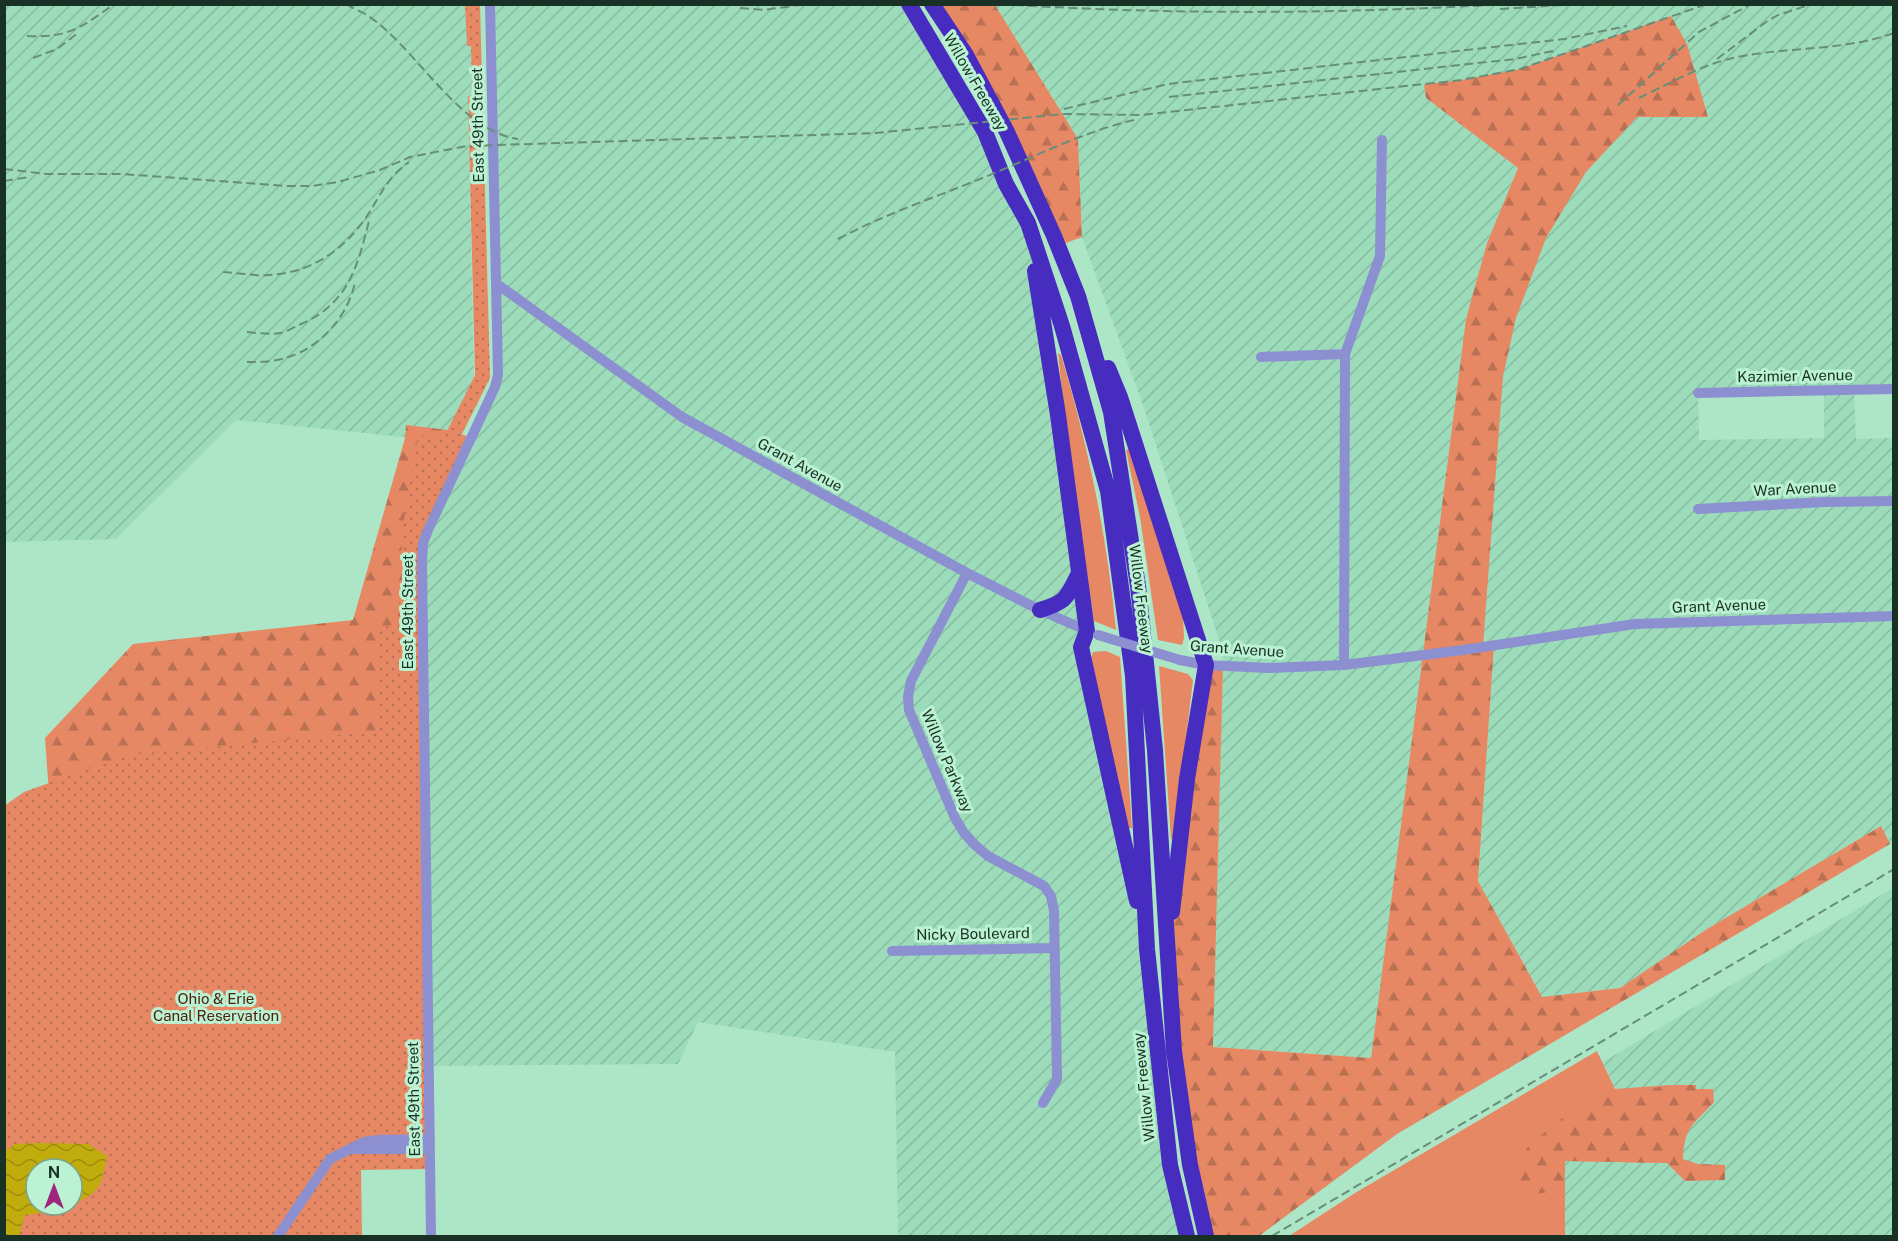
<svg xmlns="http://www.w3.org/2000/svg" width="1898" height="1241" viewBox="0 0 1898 1241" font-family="'Public Sans',sans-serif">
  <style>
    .industrial { fill: url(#industrial-furrows); fill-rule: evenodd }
    .green { fill: #e78865 }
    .forest { fill: url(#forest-firs) }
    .park { fill: url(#park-dots); fill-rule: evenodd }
    .water { fill: url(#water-waves) }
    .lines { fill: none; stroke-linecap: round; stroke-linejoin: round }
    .minor { stroke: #8c90d1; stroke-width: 10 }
    .highway { stroke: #462dbf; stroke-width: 16 }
    .rail { stroke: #668e79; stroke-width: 2; stroke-dasharray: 9 4.5; stroke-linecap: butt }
    .minor-bridge { stroke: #8c90d1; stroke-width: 10 }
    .labels { text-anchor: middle; stroke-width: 6; stroke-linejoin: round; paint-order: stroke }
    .street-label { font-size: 15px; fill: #193024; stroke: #baf2d3 }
    .park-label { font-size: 15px; fill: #4e2110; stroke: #baf2d3 }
  </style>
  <defs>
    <pattern id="industrial-furrows" width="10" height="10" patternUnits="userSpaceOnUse" patternTransform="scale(1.5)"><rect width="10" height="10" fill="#9cdcba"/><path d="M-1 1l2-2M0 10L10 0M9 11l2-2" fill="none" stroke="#86bda0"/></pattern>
    <pattern id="forest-firs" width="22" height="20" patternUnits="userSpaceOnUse" patternTransform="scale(1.5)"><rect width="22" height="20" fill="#e78865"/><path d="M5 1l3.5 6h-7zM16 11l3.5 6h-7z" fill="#ba7053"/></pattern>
    <pattern id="park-dots" width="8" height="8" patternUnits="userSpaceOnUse" patternTransform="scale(1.5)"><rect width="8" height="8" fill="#e78865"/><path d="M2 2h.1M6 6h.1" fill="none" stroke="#ba7053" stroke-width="1.8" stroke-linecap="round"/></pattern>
    <pattern id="water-waves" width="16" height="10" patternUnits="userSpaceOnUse" patternTransform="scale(1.5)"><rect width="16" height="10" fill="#c1ac0d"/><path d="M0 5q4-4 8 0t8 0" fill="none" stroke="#9c8c0d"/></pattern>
  </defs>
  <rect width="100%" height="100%" fill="#ade5c7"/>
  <path class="industrial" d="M4 5H465L467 46H471L472 96H468L474 377 442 441 236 420 116 539 5 542Z
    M490 5H908L1028 223 1081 647 1147 949 1187 1236H898L895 1052 698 1022 678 1064 429 1066 423 543 495 387Z
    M995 5H1893V389L1854 390 1856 439 1893 438V842L1890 844 1881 826 1707 929 1620 988 1542 997 1478 881 1494 646 1463 650 1497 302 1671 16 1520 69 1461 80 1424 84 1426 98 1518 168 1487 243 1466 319 1371 1058 1213 1047 1223 652 1143 405 1082 237 1078 139ZM1824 390V438L1699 440 1698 393Z
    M1893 888V1236H1565V1161L1667 1163 1615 1089 1603 1062Z"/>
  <path class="green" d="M1058 353 1061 355C1088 445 1107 536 1116 630L1094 621 1071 479Z
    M1130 449 1183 617 1184 638 1182 645 1158 640 1140 517 1126 450Z
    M1106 651 1120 657 1132 828H1127L1091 658 1093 652Z
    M1159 666 1188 674 1193 680 1174 837 1171 839Z
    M1597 1051 1615 1089 1670 1085 1667 1163 1565 1161V1236H1289L1355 1193Z"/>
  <path class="forest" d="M932 5H995L1078 139 1082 237 1058 246Z
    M1671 16 1687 44 1708 117H1637L1586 172 1546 238 1516 318 1503 376 1483 646 1494 645 1478 881 1542 997 1620 988 1707 929 1881 826 1890 844 1397 1134 1259 1236H1206L1167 960 1206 665 1223 666 1213 1047 1371 1058 1466 319 1487 243 1518 168 1426 98 1424 84 1461 80 1520 69Z
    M406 425 448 430 470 437 423 543 425 826 314 859 362 1236 72 1205 85 1200 4 884 55 878 45 738 133 644 353 620 405 438Z
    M1670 1085H1696V1089H1713L1714 1102C1694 1124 1684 1127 1683 1159L1698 1164 1725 1165V1180L1685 1181 1667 1163 1565 1161V1184C1551 1195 1535 1194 1518 1193L1512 1172 1527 1148 1550 1127 1586 1101Z"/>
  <path class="park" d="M465 5H480L490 378 460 438 472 440 421 544 430 1169 361 1170 362 1236H5L4 806 24 792 127 755 378 731 377 629 394 625 403 587 401 537 418 435 444 437 475 375 468 96 472 95 471 46H467ZM36 1169H72V1205H36Z"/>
  <path class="water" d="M41 1143 88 1144 107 1156C102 1184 100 1194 72 1204V1169H36V1205H70L50 1212 25 1215 19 1236H5V1151L15 1144Z"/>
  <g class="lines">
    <path class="minor" d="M497 284 682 417 967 573 1040 610 1090 632
      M1261 357 1345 354 1380 256 1382 140
      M1698 393 1894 389
      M1698 509 1825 502 1894 501
      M967 573 911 681 908 697 909 710 955 818 964 833 975 845 988 856 1044 886 1051 896 1054 911 1057 1079 1043 1103
      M1180 660 1206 665 1268 668 1344 665 1463 650 1635 624 1894 616
      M1344 665 1345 354
      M892 951 1054 948
      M351 1149H430
      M278 1236 330 1159 364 1142 378 1140 430 1139
      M431 1236 422 563 423 543 429 528 495 387 498 375 490 4"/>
    <path class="highway" d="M909 4 985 132 1006 184 1028 223 1062 326 1108 491 1133 676 1147 949 1170 1165 1187 1236
      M932 4 966 55 1007 132 1054 236 1078 296 1111 412 1138 586 1155 750 1174 1051 1190 1165 1206 1236
      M1035 271 1058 415 1087 631 1081 647 1137 901
      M1108 368 1120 397 1206 665 1187 779 1172 912
      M1040 610C1066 602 1066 599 1078 575"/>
    <path class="rail" d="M346 4C352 8 360 11 367 15 416 47 458 130 518 139
      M1001 4C1170 15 1339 14 1507 4
      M740 8 764 10 807 4
      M1500 9 1579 4
      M27 36C68 38 81 28 114 4
      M33 58 57 49 78 33
      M1717 59 1766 22 1778 15 1812 4
      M1169 97 1515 59 1553 51
      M1639 98C1669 84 1701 65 1733 58 1787 46 1840 52 1894 33
      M1618 105 1699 32 1751 4
      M1064 109 1168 84 1564 39 1627 26
      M4 169 47 174H122L287 186H312L338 182 380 170 410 157 467 146 876 133 1063 114 1141 115 1461 80 1520 69 1707 4
      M4 181 29 177
      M838 239C885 214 936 197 985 177 1034 157 1083 132 1134 120
      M223 272C238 273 254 276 269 275 311 273 344 250 367 216 382 193 386 179 409 162
      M247 332C258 333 270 335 280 333 287 332 294 327 301 324 350 303 358 264 370 217
      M247 362C259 362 273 362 285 358 319 349 348 317 355 282
      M1272 1236 1894 869"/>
    <path class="minor-bridge" d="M1098 635 1180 660"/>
  </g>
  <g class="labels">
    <g class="street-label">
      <text transform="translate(975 82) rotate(60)" y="5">Willow Freeway</text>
      <text transform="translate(478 125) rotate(-91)" y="5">East 49th Street</text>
      <text transform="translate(1795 376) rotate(-1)" y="5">Kazimier Avenue</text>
      <text transform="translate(800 465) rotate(29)" y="5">Grant Avenue</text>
      <text transform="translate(1795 489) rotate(-3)" y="5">War Avenue</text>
      <text transform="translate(1141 599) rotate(83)" y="5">Willow Freeway</text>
      <text transform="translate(1719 606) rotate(-2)" y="5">Grant Avenue</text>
      <text transform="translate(408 612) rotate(-90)" y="5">East 49th Street</text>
      <text transform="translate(1237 649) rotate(4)" y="5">Grant Avenue</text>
      <text transform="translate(947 761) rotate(67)" y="5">Willow Parkway</text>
      <text transform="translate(973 934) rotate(-1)" y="5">Nicky Boulevard</text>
      <text transform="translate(1144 1087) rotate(-96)" y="5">Willow Freeway</text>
      <text transform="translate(414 1099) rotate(-91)" y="5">East 49th Street</text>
    </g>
    <g class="park-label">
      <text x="216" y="1004">Ohio &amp; Erie<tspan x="216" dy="17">Canal Reservation</tspan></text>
    </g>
  </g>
  <rect width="1898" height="1241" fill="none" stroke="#193024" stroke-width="12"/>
  <g transform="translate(54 1187)"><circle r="28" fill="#baf2d3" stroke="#7aa48d" stroke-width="1.5"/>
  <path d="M0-4.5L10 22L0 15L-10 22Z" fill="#9e267e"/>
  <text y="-9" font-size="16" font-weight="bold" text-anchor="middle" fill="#193024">N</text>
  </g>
</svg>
